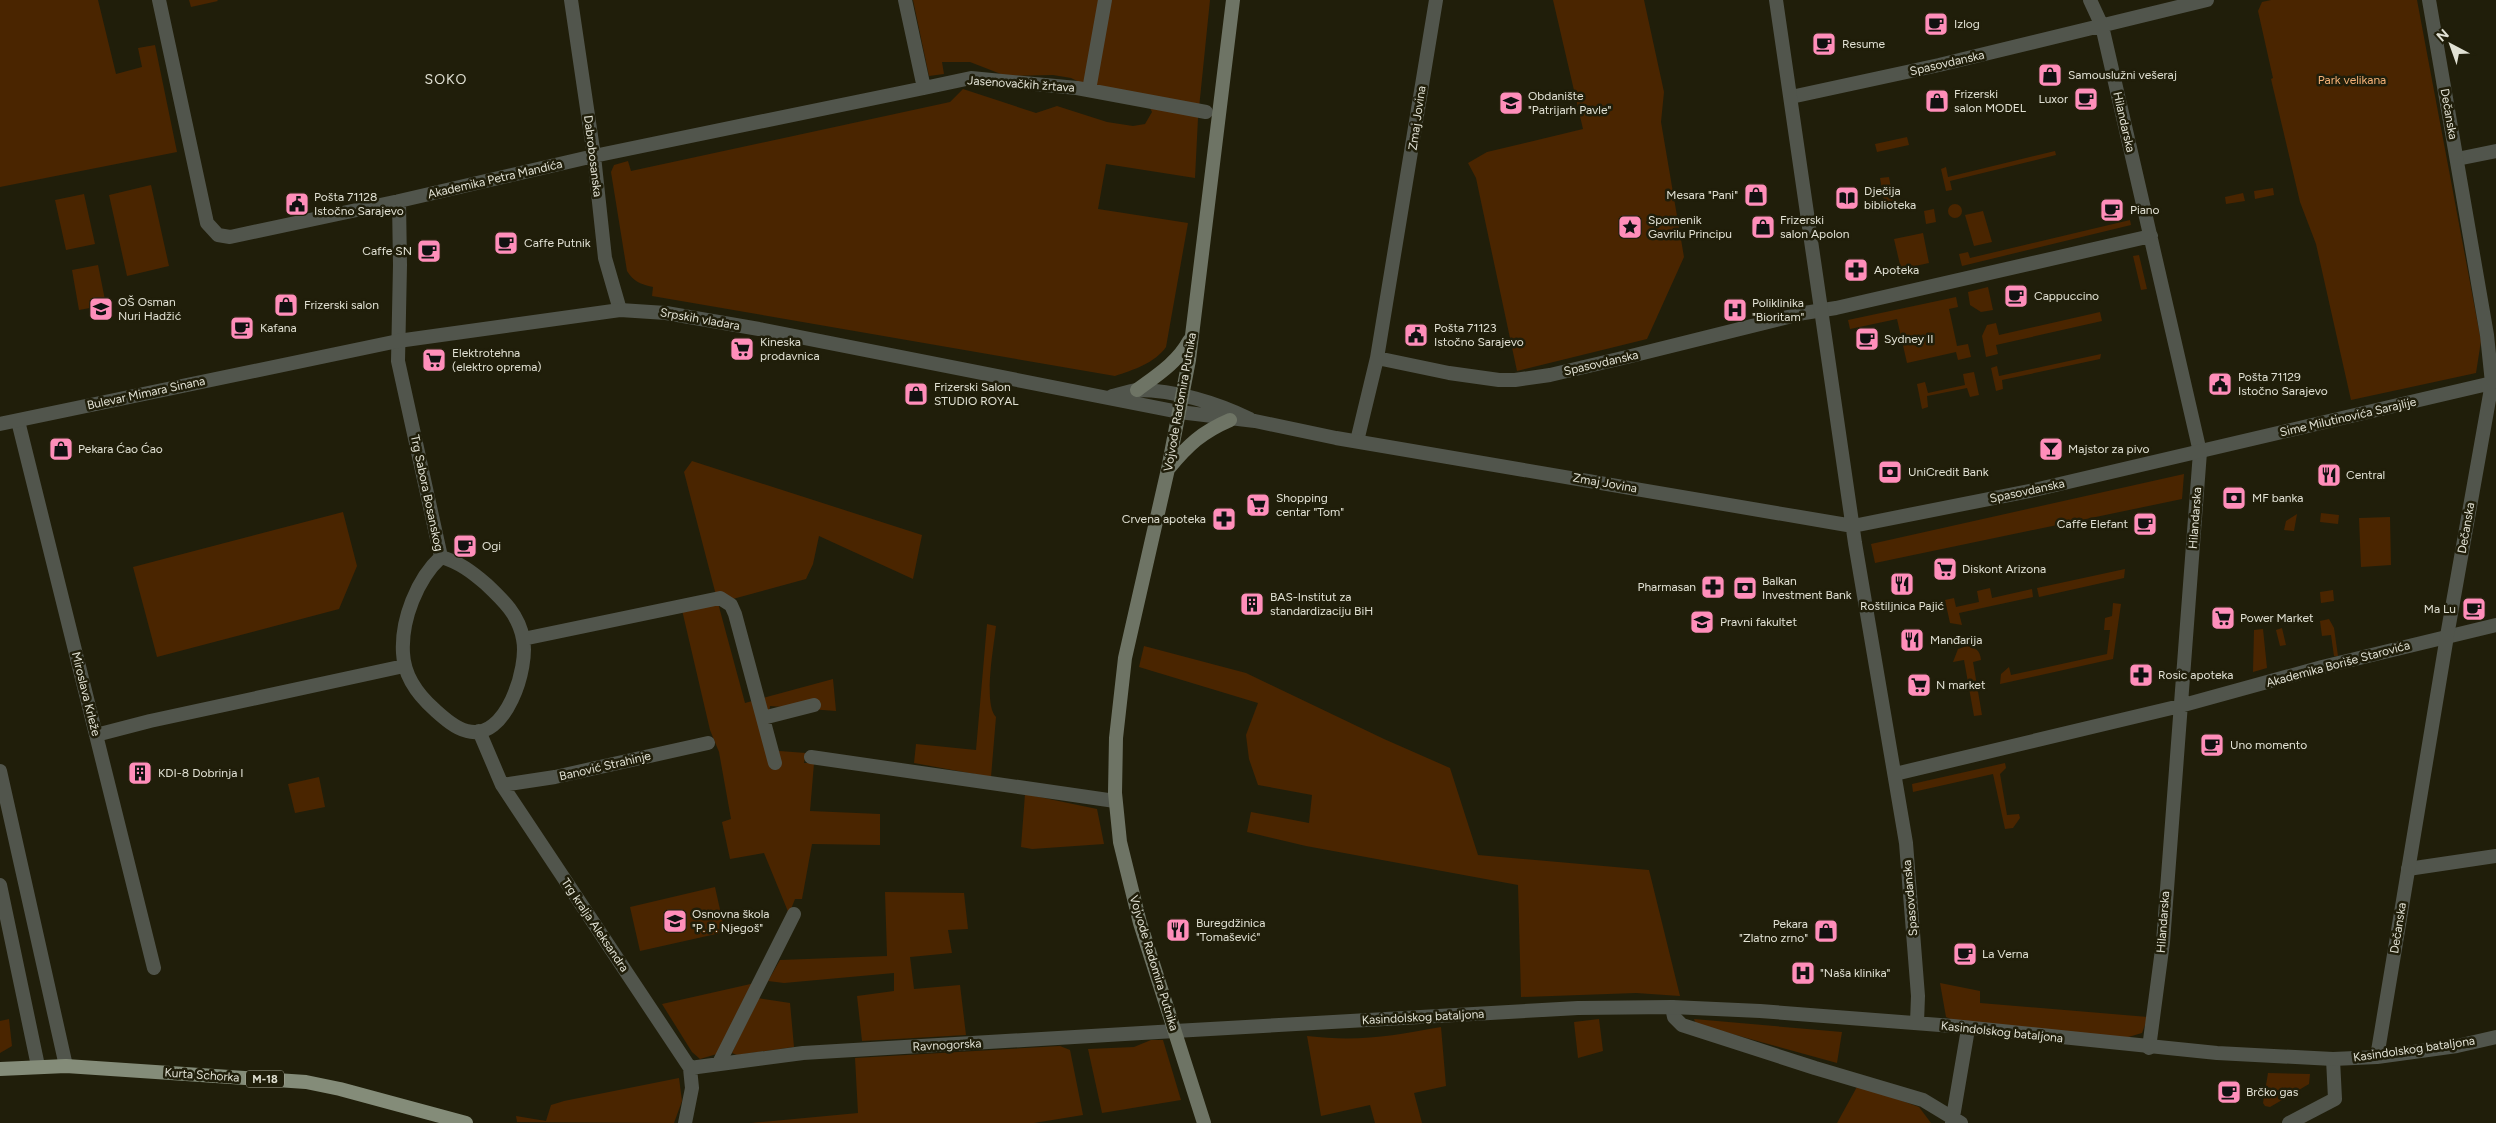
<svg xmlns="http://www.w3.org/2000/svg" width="2496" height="1123" viewBox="0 0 2496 1123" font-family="Figtree,sans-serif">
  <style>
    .green { fill: #4a2500 }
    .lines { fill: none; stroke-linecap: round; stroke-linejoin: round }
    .minor { stroke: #51554c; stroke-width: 14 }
    .tertiary { stroke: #51554c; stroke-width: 14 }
    .secondary { stroke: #6e7465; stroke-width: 14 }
    .primary { stroke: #848c79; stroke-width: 14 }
    .labels { text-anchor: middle; stroke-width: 5; stroke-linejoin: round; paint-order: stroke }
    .shield { fill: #201e0a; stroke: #a7a697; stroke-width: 1 }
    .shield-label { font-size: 11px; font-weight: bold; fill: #e1e1d4 }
    .poi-label { font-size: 12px; fill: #e1e1d4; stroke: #201e0a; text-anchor: start }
    .street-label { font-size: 12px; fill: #e1e1d4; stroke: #201e0a }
    .park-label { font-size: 12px; fill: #f5b278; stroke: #201e0a }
    .neighbourhood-label { font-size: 14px; letter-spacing: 1px; fill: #e1e1d4; stroke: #201e0a }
  </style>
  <rect width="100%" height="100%" fill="#201e0a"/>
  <path class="green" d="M0 0H98L116 74 142 67 138 48 155 45 177 152 0 187Z
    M189 0H217L218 1 191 7Z
    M913 0H1210L1198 118 1195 178 1106 164 1098 209 1188 223 1166 347C1155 363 1133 370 1115 376L652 296 653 287C640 284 634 282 627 271L611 172 614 165 628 161 631 171 950 102 963 89 1036 113 1057 106 1107 122 1133 126 1145 124 1152 112 1148 104 1098 91 1071 78 1053 75 1006 76 970 62H942L944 74 929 76Z
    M1553 0H1644L1664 92 1661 122 1684 257 1647 339 1517 371 1476 178 1468 163 1487 152 1583 129Z
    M2271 0H2417L2481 341 2476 373 2351 400 2316 244 2300 202 2271 79 2273 78 2258 11 2262 2Z
    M1907 137 1909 145 1877 152 1875 144Z
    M2055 151 2056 155 1950 181 1952 190 1946 191 1941 169 1946 167 1948 177Z
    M1889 177 1894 205 1885 206 1880 178Z
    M151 185 169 266 127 276 109 195Z
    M2273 188 2274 195 2255 199 2254 191Z
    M2243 193 2245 201 2226 204 2225 197Z
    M84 194 95 244 66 250 55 200Z
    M1948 211a7 7 0 1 1 14 0a7 7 0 1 1-14 0Z
    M1934 209 1936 222 1926 224 1924 211Z
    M1983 211 1992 242 1974 246 1965 215Z
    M2130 220 2131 225 1962 266 1959 254 1968 252 1970 258Z
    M1923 233 1929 263 1901 269 1894 239Z
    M2139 255 2147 289 2141 290 2133 256Z
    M98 265 106 305 79 310 72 270Z
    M1988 287 1993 310 1981 312 1970 305 1968 292Z
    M1956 297 1958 307 1949 309 1957 346 1968 344 1971 357 1958 360 1956 352 1907 363 1897 319 1850 329 1848 320Z
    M2100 312 2102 321 1996 345 1998 354 1986 357 1982 336 1987 325 1996 323 1999 335Z
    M2101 354 2100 359 2002 380 2003 389 1996 391 1991 368 1997 366 1999 376Z
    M1974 372 1979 395 1970 397 1967 388 1927 396 1928 407 1922 409 1917 384 1925 382 1928 393 1965 385 1963 374Z
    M692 461 922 535 913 579 819 536 813 564 806 579 718 603 745 703 833 679 836 711 770 706 766 750 806 753 804 763H814L810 811 880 814V845L812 844 802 899H795L789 914 764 853 730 859 722 822 731 819 719 752 710 730 682 610 718 603 684 472Z
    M2184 474 2182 499 1875 563 1871 544Z
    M343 512 357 566 339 609 157 657 133 567Z
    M2321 513 2339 515 2338 524 2320 522Z
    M2297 514 2294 531 2284 530 2286 521Z
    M2390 517 2391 565 2361 567 2359 518Z
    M2125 569 2124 578 2039 597 2037 588Z
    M1990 588 1992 598 2032 589 2033 597 1959 613 1962 625 1950 623 1945 600 1954 598 1956 607 1979 602 1977 591Z
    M2333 590 2334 601 2321 603 2320 592Z
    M2113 603 2121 604 2113 659 2000 684 2001 674 2009 667 2011 675 2107 654 2110 630H2104L2105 618 2112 616Z
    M2329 619 2334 628 2338 656H2334L2331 635 2322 636 2320 621Z
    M987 624 996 626C994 645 983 705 996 717L991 777 914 763 916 744 976 750Z
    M2282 628 2286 645 2280 646 2276 630Z
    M2263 629 2267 668 2253 672 2254 630Z
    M1144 646 1246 673 1384 739 1450 768 1478 855 1649 870 1680 996 1636 993 1521 997 1518 885 1306 846 1247 832 1251 812 1309 823 1312 795 1258 785 1249 759 1246 735 1258 703 1139 667Z
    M1967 646C1976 648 1980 650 1981 660L1973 662 1982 715 1974 716 1964 660 1953 662 1958 649Z
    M2005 763 2006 768 2000 774 2007 815 2019 814 2020 818 2013 828 2005 829 1993 774 1913 792 1912 784Z
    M319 777 325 807 295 813 288 784Z
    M1025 794 1097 809 1104 844 1032 849 1021 847Z
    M715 887 725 932 640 951 630 907Z
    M885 892 964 893 968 929 948 930 952 953 910 957 914 989 960 985 966 1035 862 1041 857 996 894 991V973L784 983 768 981 780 960 887 956Z
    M755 983 717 1054 700 1059 692 1052 662 1004Z
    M1940 983 1980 991V1003L2148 1017 2142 1033 2125 1038 1962 1024 1946 1017Z
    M757 998 790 1003 794 1047 737 1055 732 1053Z
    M9 1019 12 1046 0 1053V1021Z
    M1599 1019 1603 1051 1578 1058 1574 1022Z
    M1694 1019 1842 1032 1837 1063 1696 1024Z
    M1441 1027 1446 1086 1414 1093 1422 1123H1375L1370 1105 1321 1116 1307 1036C1359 1042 1391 1036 1441 1027Z
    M1151 1040H1163L1181 1100 1102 1113 1088 1049 1134 1047Z
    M1060 1046 1070 1050 1083 1115 1034 1123H751L858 1113 855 1058Z
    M2268 1073 2310 1074 2309 1084 2270 1107 2265 1106 2263 1103Z
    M679 1078 682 1101 674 1123 517 1122 516 1116 546 1121 551 1105 564 1101Z
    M1858 1085 1919 1107 1931 1123H1837Z"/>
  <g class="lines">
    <path class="minor" d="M159 0 207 223 218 235 230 237 399 201 594 156 924 88 905 0
      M571 0 594 156 605 258 620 310
      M2090 0 2102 26 2200 452 2163 942 2149 1048
      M924 88 971 78 1077 88 1206 112
      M1089 90 1105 0
      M1791 97 1939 65 2207 0
      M2457 159 2496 151
      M399 201 400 265 398 361 441 557
      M1377 358 1449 373 1499 380H1515L1550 375 1631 356 1804 313 1836 308 2151 236
      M18 421 154 968
      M1357 441 1377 358 1436 0
      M441 557C459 562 472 572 486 584 503 600 519 615 523 639 529 667 506 742 467 731 455 728 444 718 435 710 418 695 404 677 403 653 401 620 417 579 441 557Z
      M523 639 720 598 731 605 735 614 775 763
      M763 718 814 705
      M479 731 502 785 690 1068 692 1088 685 1123
      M96 735 150 721 404 666
      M811 757 1115 801
      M0 771 66 1066
      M1895 774 2180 706 2322 667 2496 625
      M502 785 555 777 708 743
      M2408 869 2496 856
      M0 885 38 1066
      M1672 1007 1674 1017 1682 1025 1815 1068 1923 1100 1961 1123
      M719 1063 794 914
      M690 1068 803 1053 1175 1031
      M1952 1123 1968 1029
      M2289 1123 2335 1099 2333 1059"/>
    <path class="tertiary" d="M1776 0 1855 543 1906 843 1918 996 1917 1023
      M1112 396C1120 394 1130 391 1138 390 1175 390 1217 403 1250 419
      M0 424 398 341 620 310 666 313 759 329 1179 412 1255 421 1336 438 1853 526 2034 490 2492 383
      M1175 1031 1578 1008 1672 1007 1760 1011 1953 1026 2217 1053 2333 1059 2377 1057 2457 1046 2496 1037
      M2377 1057 2447 636 2492 383 2487 335 2429 0"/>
    <path class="secondary" d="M1137 390C1156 376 1178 362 1189 341
      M1169 468C1188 445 1202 432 1230 420
      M1204 1123 1140 923 1120 842 1115 793 1116 738 1125 658 1168 469 1189 360 1233 0"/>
    <path class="primary" d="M0 1069 66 1066 306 1082 340 1089 466 1123"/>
  </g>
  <defs>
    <g id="cafe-square" transform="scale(1.25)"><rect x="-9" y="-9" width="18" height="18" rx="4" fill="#ff8eba" stroke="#201e0a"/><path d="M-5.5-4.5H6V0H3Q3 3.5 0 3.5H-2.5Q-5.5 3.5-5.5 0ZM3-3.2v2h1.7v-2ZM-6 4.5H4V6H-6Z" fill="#111"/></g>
    <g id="shop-square" transform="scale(1.25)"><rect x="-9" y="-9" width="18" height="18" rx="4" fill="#ff8eba" stroke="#201e0a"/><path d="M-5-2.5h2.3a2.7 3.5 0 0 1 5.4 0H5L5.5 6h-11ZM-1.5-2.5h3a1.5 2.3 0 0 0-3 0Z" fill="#111"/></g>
    <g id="school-square" transform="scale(1.25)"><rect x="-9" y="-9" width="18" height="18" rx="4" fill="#ff8eba" stroke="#201e0a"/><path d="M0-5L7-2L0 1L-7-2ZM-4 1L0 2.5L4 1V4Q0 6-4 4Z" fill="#111"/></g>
    <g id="library-square" transform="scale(1.25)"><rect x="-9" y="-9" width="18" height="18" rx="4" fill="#ff8eba" stroke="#201e0a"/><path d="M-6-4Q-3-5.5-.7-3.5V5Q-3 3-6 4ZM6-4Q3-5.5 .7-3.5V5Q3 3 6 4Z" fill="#111"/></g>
    <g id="civic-square" transform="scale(1.25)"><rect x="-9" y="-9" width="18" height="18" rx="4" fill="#ff8eba" stroke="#201e0a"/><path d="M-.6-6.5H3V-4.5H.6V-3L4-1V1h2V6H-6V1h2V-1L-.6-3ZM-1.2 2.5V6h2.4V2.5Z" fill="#111"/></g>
    <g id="sight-square" transform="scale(1.25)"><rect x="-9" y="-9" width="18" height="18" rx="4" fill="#ff8eba" stroke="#201e0a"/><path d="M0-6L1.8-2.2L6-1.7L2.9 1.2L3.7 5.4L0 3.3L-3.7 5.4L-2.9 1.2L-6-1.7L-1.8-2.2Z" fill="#111"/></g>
    <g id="pharmacy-square" transform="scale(1.25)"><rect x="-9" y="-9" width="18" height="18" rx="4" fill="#ff8eba" stroke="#201e0a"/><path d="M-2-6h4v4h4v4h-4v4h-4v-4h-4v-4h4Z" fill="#111"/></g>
    <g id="hospital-square" transform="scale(1.25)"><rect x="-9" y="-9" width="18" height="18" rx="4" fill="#ff8eba" stroke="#201e0a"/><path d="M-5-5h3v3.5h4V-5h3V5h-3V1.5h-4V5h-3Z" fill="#111"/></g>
    <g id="supermarket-square" transform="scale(1.25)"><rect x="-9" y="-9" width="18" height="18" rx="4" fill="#ff8eba" stroke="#201e0a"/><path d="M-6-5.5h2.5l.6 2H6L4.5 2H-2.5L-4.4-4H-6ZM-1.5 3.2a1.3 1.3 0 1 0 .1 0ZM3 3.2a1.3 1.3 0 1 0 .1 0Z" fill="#111"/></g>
    <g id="bar-square" transform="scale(1.25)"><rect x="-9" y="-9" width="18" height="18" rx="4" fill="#ff8eba" stroke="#201e0a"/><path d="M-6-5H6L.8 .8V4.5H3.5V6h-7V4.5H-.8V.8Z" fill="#111"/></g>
    <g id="bank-square" transform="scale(1.25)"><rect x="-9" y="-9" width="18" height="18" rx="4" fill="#ff8eba" stroke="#201e0a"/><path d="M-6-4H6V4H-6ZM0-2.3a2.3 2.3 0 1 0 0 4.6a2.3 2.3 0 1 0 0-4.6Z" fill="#111"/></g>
    <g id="restaurant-square" transform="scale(1.25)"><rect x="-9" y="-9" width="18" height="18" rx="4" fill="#ff8eba" stroke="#201e0a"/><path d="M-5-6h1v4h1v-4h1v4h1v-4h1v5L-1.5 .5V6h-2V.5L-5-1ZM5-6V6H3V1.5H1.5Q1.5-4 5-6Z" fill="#111"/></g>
    <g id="building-square" transform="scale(1.25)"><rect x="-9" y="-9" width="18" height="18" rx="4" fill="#ff8eba" stroke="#201e0a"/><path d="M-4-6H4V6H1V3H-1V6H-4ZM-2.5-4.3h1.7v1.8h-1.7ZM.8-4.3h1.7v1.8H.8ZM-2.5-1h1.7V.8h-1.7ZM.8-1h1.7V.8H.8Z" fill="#111"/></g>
    <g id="university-square" transform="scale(1.25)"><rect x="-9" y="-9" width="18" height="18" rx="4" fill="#ff8eba" stroke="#201e0a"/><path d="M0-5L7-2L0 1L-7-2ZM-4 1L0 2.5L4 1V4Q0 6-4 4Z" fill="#111"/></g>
  </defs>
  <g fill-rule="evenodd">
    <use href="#cafe-square" x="1936" y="24"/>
    <use href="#cafe-square" x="1824" y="44"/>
    <use href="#shop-square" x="2050" y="75"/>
    <use href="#cafe-square" x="2086" y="99"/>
    <use href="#shop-square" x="1937" y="101"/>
    <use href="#school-square" x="1511" y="103"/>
    <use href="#shop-square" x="1756" y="195"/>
    <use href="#library-square" x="1847" y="198"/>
    <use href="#civic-square" x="297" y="204"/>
    <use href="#cafe-square" x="2112" y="210"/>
    <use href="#sight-square" x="1630" y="227"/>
    <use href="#shop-square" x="1763" y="227"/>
    <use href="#cafe-square" x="506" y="243"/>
    <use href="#cafe-square" x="429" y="251"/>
    <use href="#pharmacy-square" x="1856" y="270"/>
    <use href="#cafe-square" x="2016" y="296"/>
    <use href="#shop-square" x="286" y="305"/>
    <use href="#school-square" x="101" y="309"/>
    <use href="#hospital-square" x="1735" y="310"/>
    <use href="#cafe-square" x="242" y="328"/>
    <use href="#civic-square" x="1416" y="335"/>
    <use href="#cafe-square" x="1867" y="339"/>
    <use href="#supermarket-square" x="742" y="349"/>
    <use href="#supermarket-square" x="434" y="360"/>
    <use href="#civic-square" x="2220" y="384"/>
    <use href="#shop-square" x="916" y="394"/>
    <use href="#shop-square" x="61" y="449"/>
    <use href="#bar-square" x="2051" y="449"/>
    <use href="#bank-square" x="1890" y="472"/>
    <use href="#restaurant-square" x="2329" y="475"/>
    <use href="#bank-square" x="2234" y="498"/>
    <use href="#supermarket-square" x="1258" y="505"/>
    <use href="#pharmacy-square" x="1224" y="519"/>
    <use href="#cafe-square" x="2145" y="524"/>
    <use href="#cafe-square" x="465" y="546"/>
    <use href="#supermarket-square" x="1945" y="569"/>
    <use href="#restaurant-square" x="1902" y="584"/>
    <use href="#pharmacy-square" x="1713" y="587"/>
    <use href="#bank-square" x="1745" y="588"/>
    <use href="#building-square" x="1252" y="604"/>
    <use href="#cafe-square" x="2474" y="609"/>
    <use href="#supermarket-square" x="2223" y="618"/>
    <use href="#university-square" x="1702" y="622"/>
    <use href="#restaurant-square" x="1912" y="640"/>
    <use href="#pharmacy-square" x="2141" y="675"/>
    <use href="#supermarket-square" x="1919" y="685"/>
    <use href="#cafe-square" x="2212" y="745"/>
    <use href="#building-square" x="140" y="773"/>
    <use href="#school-square" x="675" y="921"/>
    <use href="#restaurant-square" x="1178" y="930"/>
    <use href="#shop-square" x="1826" y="931"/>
    <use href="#cafe-square" x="1965" y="954"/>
    <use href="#hospital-square" x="1803" y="973"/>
    <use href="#cafe-square" x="2229" y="1092"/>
  </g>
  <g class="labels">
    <rect class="shield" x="246" y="1070.5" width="38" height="17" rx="4"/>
    <g class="shield-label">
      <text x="265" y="1083">M-18</text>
    </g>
    <g class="poi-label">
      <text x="1954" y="28">Izlog</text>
      <text x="1842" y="48">Resume</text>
      <text x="2068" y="79">Samouslužni vešeraj</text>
      <text x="1954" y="98">Frizerski<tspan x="1954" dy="14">salon MODEL</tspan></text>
      <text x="1528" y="100">Obdanište<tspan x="1528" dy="14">"Patrijarh Pavle"</tspan></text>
      <text x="2068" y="103" text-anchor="end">Luxor</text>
      <text x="1864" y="195">Dječija<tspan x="1864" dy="14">biblioteka</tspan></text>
      <text x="1738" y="199" text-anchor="end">Mesara "Pani"</text>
      <text x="314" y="201">Pošta 71128<tspan x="314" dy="14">Istočno Sarajevo</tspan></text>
      <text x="2130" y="214">Piano</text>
      <text x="1648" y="224">Spomenik<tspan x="1648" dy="14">Gavrilu Principu</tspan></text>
      <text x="1780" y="224">Frizerski<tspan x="1780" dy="14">salon Apolon</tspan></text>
      <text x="524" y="247">Caffe Putnik</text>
      <text x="412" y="255" text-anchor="end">Caffe SN</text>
      <text x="1874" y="274">Apoteka</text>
      <text x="2034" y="300">Cappuccino</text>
      <text x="118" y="306">OŠ Osman<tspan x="118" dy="14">Nuri Hadžić</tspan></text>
      <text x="1752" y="307">Poliklinika<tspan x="1752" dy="14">"Bioritam"</tspan></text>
      <text x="304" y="309">Frizerski salon</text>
      <text x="260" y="332">Kafana</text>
      <text x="1434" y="332">Pošta 71123<tspan x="1434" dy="14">Istočno Sarajevo</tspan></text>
      <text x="1884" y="343">Sydney II</text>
      <text x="760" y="346">Kineska<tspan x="760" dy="14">prodavnica</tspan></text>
      <text x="452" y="357">Elektrotehna<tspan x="452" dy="14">(elektro oprema)</tspan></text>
      <text x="2238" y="381">Pošta 71129<tspan x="2238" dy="14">Istočno Sarajevo</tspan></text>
      <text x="934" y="391">Frizerski Salon<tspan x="934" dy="14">STUDIO ROYAL</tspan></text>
      <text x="78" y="453">Pekara Ćao Ćao</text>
      <text x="2068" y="453">Majstor za pivo</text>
      <text x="1908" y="476">UniCredit Bank</text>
      <text x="2346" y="479">Central</text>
      <text x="1276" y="502">Shopping<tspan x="1276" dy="14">centar "Tom"</tspan></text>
      <text x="2252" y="502">MF banka</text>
      <text x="1206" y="523" text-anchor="end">Crvena apoteka</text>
      <text x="2128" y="528" text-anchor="end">Caffe Elefant</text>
      <text x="482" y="550">Ogi</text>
      <text x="1962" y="573">Diskont Arizona</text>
      <text x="1762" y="585">Balkan<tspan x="1762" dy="14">Investment Bank</tspan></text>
      <text x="1696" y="591" text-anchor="end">Pharmasan</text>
      <text x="1270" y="601">BAS-Institut za<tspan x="1270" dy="14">standardizaciju BiH</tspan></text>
      <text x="1902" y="610" text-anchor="middle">Roštiljnica Pajić</text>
      <text x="2456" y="613" text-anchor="end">Ma Lu</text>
      <text x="2240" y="622">Power Market</text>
      <text x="1720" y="626">Pravni fakultet</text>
      <text x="1930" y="644">Manđarija</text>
      <text x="2158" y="679">Rosic apoteka</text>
      <text x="1936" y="689">N market</text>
      <text x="2230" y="749">Uno momento</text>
      <text x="158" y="777">KDI-8 Dobrinja I</text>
      <text x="692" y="918">Osnovna škola<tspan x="692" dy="14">"P. P. Njegoš"</tspan></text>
      <text x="1196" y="927">Buregdžinica<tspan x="1196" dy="14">"Tomašević"</tspan></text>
      <text x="1808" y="928" text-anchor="end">Pekara<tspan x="1808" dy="14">"Zlatno zrno"</tspan></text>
      <text x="1982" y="958">La Verna</text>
      <text x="1820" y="977">"Naša klinika"</text>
      <text x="2246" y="1096">Brčko gas</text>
    </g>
    <g class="street-label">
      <text transform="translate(1947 63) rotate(-13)" y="4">Spasovdanska</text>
      <text transform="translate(1021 84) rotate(4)" y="4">Jasenovačkih žrtava</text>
      <text transform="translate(2449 114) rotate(80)" y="4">Dečanska</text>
      <text transform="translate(1417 118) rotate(-82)" y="4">Zmaj Jovina</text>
      <text transform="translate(2124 122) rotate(77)" y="4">Hilandarska</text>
      <text transform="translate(593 156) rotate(83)" y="4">Dabrobosanska</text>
      <text transform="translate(495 179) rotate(-13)" y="4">Akademika Petra Mandića</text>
      <text transform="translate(700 319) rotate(10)" y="4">Srpskih vladara</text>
      <text transform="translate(1601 363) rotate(-13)" y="4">Spasovdanska</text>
      <text transform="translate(146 393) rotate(-12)" y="4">Bulevar Mimara Sinana</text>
      <text transform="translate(1180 402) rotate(-80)" y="4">Vojvode Radomira Putnika</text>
      <text transform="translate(2348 417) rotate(-13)" y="4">Sime Milutinovića Sarajlije</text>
      <text transform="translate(1605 483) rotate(10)" y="4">Zmaj Jovina</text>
      <text transform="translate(2027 491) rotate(-12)" y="4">Spasovdanska</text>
      <text transform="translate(427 493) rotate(78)" y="4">Trg Sabora Bosanskog</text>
      <text transform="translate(2195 518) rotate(-86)" y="4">Hilandarska</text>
      <text transform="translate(2466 528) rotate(-80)" y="4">Dečanska</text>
      <text transform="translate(2338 664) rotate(-15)" y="4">Akademika Boriše Starovića</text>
      <text transform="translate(86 694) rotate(76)" y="4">Miroslava Krleže</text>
      <text transform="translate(605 766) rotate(-13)" y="4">Banović Strahinje</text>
      <text transform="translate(1910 898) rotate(-95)" y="4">Spasovdanska</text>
      <text transform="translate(2163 922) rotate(-86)" y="4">Hilandarska</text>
      <text transform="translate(595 925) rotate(56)" y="4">Trg kralja Aleksandra</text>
      <text transform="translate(2398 928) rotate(-81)" y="4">Dečanska</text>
      <text transform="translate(1154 963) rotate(73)" y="4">Vojvode Radomira Putnika</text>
      <text transform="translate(1423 1017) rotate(-3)" y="4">Kasindolskog bataljona</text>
      <text transform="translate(2002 1032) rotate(6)" y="4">Kasindolskog bataljona</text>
      <text transform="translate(947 1045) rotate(-3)" y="4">Ravnogorska</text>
      <text transform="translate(2414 1049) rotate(-8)" y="4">Kasindolskog bataljona</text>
      <text transform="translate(202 1075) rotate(4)" y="4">Kurta Schorka</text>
    </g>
    <g class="park-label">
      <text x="2352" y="84">Park velikana</text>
    </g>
    <g class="neighbourhood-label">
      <text x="446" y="84">SOKO</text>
    </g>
  </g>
  <g transform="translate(2451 45) rotate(319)" stroke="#201e0a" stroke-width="4" paint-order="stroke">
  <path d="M0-4L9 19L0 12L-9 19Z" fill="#e1e1d4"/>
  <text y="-8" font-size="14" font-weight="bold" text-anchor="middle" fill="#e1e1d4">N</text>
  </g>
</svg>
